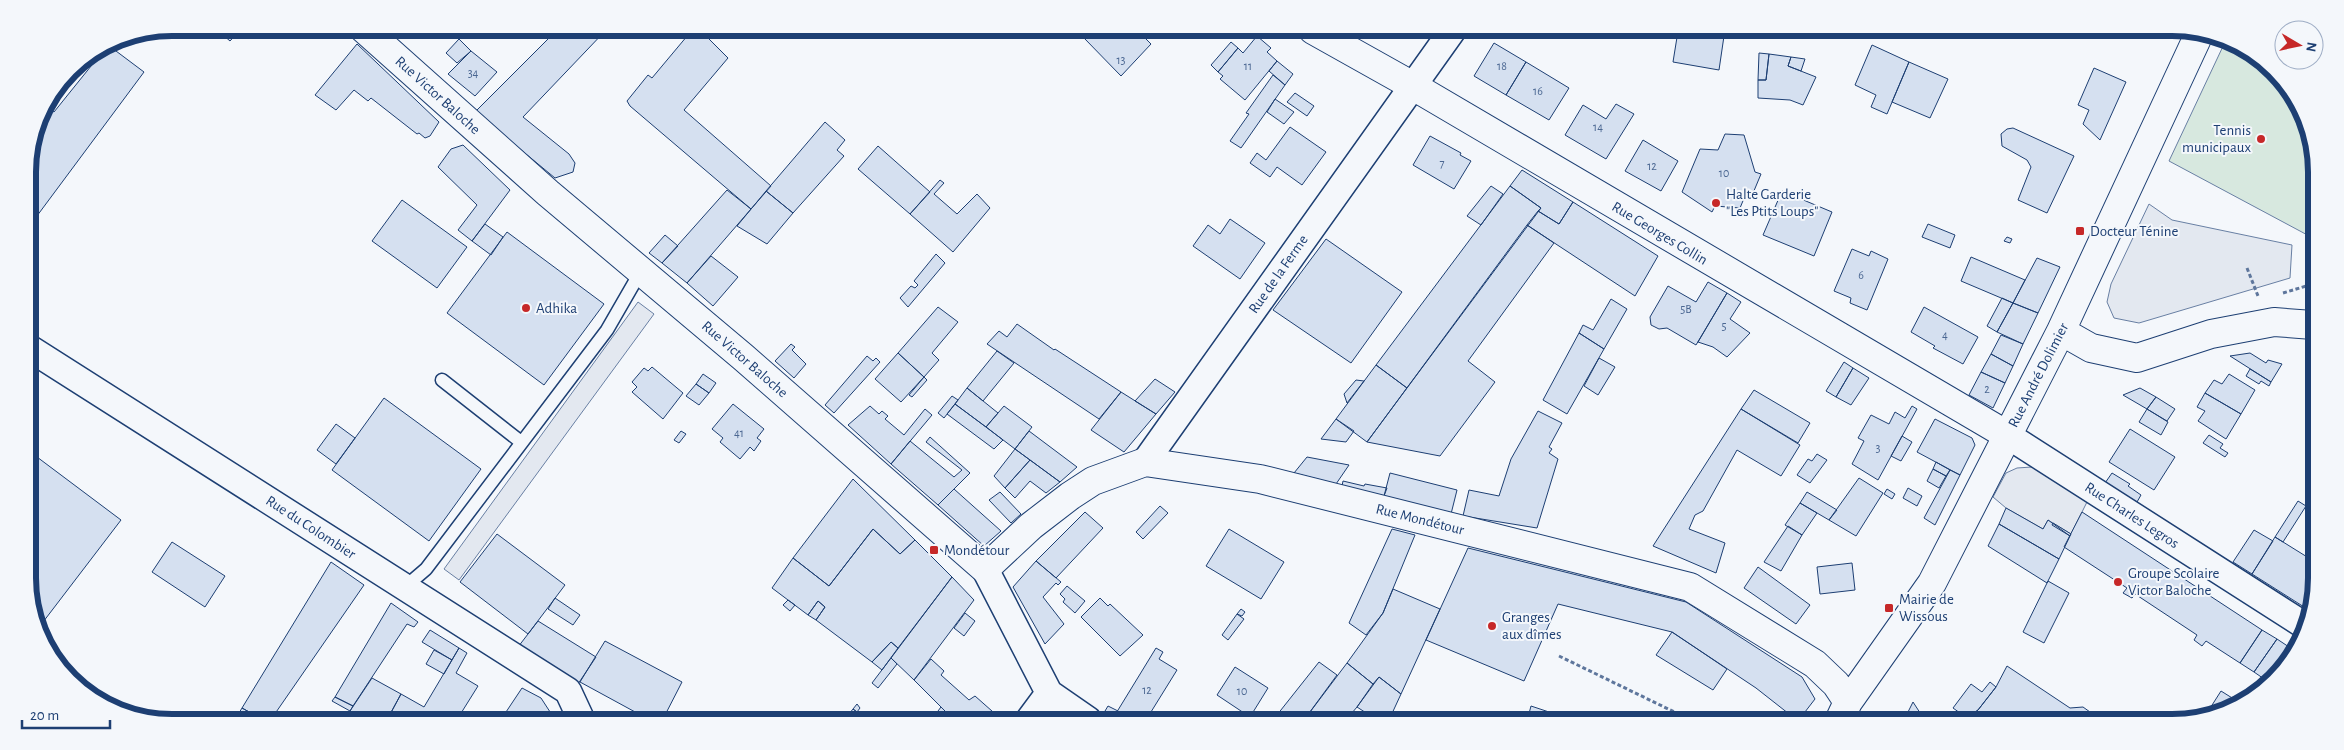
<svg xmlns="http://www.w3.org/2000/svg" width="2344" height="750" viewBox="0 0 2344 750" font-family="'Alegreya Sans',sans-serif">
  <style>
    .green { fill: #d7e8df; stroke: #687fa3 }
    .parking { fill: #e3e8f0; stroke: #687fa3 }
    .building { fill: #d5e0f0; stroke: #1d3f73 }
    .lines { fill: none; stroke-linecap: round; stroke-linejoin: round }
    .service-casing { stroke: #1d3f73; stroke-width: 15 }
    .minor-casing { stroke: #1d3f73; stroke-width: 29 }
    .tertiary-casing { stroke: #1d3f73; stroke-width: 30 }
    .path { stroke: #5e769c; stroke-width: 3; stroke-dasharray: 4 2.5; stroke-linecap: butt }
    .service { stroke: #f4f7fb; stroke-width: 12 }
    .minor { stroke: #f4f7fb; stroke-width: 26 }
    .tertiary { stroke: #f4f7fb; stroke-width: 28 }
    .poi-dot { fill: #c62828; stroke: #f4f7fb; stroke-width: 2 }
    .labels { text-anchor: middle; stroke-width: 4; stroke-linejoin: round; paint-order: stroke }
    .number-label { font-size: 12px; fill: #4b6792 }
    .street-label { font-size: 15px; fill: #1d3f73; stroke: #f4f7fb }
    .poi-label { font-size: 15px; fill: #1d3f73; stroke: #f4f7fb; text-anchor: start }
    .rim { fill: none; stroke: #1d3f73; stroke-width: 6 }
  </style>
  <rect width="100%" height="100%" fill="#f4f7fb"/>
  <path class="green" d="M2225 42 2281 76 2314 144 2313 238 2169 161Z"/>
  <path class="parking" d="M2149 204 2172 220 2292 245 2290 278 2139 323 2114 318 2107 302 2111 284Z
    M638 302 654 314 459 580 444 569Z
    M2032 467 2049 472 2089 498 2071 534 2048 520 2043 529 2006 508 1993 497 2006 473 2017 468Z"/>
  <path class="building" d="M215 28H247L244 31 241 29 230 41Z
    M559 28 607 29 523 117 569 154 575 163 573 172 555 178 475 112Z
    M693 29H716L707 37 728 58 684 110 771 186 751 209 630 106 627 101 648 75 652 78Z
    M1092 30H1137L1151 44 1121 76 1084 38Z
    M1678 31 1724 36 1719 70 1673 62Z
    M1257 36 1271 48 1267 52 1277 61 1245 100 1220 79 1223 76 1218 72 1238 48 1243 53Z
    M459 39 471 51 457 63 446 53Z
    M1231 42 1238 48 1218 72 1211 65Z
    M1494 43 1526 62 1506 95 1474 76Z
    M357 44 439 122 430 136 425 138 419 133 417 134 371 98 368 101 354 90 336 110 315 95Z
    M108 45 144 72 28 228V163L33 140 51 110 54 112Z
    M1872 45 1909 62 1887 114 1871 107 1876 95 1855 85Z
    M471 51 497 72 475 96 448 74Z
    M1759 53 1769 54 1766 80H1758Z
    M1769 54 1791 57 1788 66 1816 77 1803 105 1790 100 1758 98V80H1766Z
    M1791 57 1805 59 1801 71 1788 66Z
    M1277 61 1293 74 1285 85 1269 71Z
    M1526 62 1569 88 1549 120 1506 95Z
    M1909 62 1948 79 1930 118 1892 102Z
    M2094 68 2126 82 2100 140 2083 124 2089 110 2078 105Z
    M1273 75 1285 85 1241 148 1230 141 1249 114 1246 113Z
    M1295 93 1314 106 1307 116 1287 102Z
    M1275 99 1294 112 1284 124 1267 112Z
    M1616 104 1634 114 1606 159 1565 135 1583 105 1606 119Z
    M825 122 845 140 837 150 844 156 793 213 766 191Z
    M1290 127 1326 152 1302 185 1277 167 1270 177 1250 163 1257 153 1266 160Z
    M2013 128 2074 156 2047 213 2018 200 2031 167 2027 160 2002 146 2001 134 2007 129Z
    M1725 134 1744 135 1755 172 1761 174 1751 198 1745 196 1740 208 1715 206 1712 212 1682 192 1700 149 1718 150Z
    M1430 136 1461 153 1460 155 1471 161 1454 189 1413 165Z
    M1643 140 1678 161 1661 191 1625 171Z
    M463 145 510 190 472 241 458 230 477 205 438 167 451 149Z
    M878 146 930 192 910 214 858 169Z
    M1522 170 1573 202 1559 224 1538 211 1541 208 1510 186Z
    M940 180 944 183 934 194 957 214 977 194 990 208 953 252 910 214Z
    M1491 186 1503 194 1481 225 1467 216Z
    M1510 186 1541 208 1407 388 1376 365Z
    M727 190 751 209 687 283 662 263Z
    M766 191 793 213 767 244 737 226Z
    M1782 191 1832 212 1814 256 1763 235Z
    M402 200 467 247 437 288 372 241Z
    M1573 202 1658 256 1635 296 1527 225 1538 211 1559 224Z
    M1230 219 1265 243 1240 279 1193 246 1208 225 1220 234Z
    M485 224 503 237 491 255 472 241Z
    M1928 224 1955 235 1950 248 1922 237Z
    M1527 225 1554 243 1468 361 1495 382 1440 456 1367 442Z
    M507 232 604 304 544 385 447 313Z
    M665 235 678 246 662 263 649 253Z
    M2007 237 2012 239 2010 243 2004 241Z
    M1326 239 1402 292 1351 363 1273 310Z
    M1852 249 1869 256 1871 251 1888 259 1867 310 1850 303 1851 298 1834 291Z
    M936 254 945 263 908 307 900 298 911 286 915 288 918 285 914 281Z
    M711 256 738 277 713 306 687 283Z
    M1971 257 2025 280 2013 303 1961 281Z
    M2037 258 2060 267 2038 313 2013 303Z
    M1708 282 1727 293 1696 345 1667 328 1659 329 1651 325 1650 317 1668 286 1696 302Z
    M1727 293 1741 302 1730 319 1750 333 1727 357 1713 347 1698 342Z
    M2002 298 2013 303 1997 332 1987 326Z
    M1611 299 1627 309 1604 349 1579 333 1583 325 1593 330Z
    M2013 303 2038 313 2023 344 1997 332Z
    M938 307 958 322 932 353 939 360 924 377 898 353Z
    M1924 307 1978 337 1963 364 1933 348 1935 346 1911 332Z
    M1017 324 1054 350 1055 349 1121 392 1099 419 987 344 999 331 1007 337Z
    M1579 333 1604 349 1567 414 1543 400Z
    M2001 335 2023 344 2013 366 1991 354Z
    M791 344 795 347 792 350 806 364 794 378 775 361Z
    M997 351 1014 363 983 401 967 388Z
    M898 353 924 377 901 402 875 379Z
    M2250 353 2266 363 2268 360 2282 364 2271 382 2230 356Z
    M1991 354 2013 366 2005 383 1981 372Z
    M867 356 873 361 876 358 880 362 834 413 825 405Z
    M1599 358 1615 367 1598 395 1584 386Z
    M1844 362 1853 368 1836 397 1826 391Z
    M1376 365 1407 388 1367 442 1336 419Z
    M652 367 683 393 663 419 632 392 637 387 632 382 644 368 648 371Z
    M1853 368 1869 378 1851 405 1836 397Z
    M2250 369 2271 382 2269 386 2261 381 2259 384 2246 376Z
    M1981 372 2005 383 1993 408 1969 395Z
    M703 374 716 383 709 393 696 384Z
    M2229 374 2255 390 2241 414 2205 393 2214 380 2222 384Z
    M924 377 927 380 912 397 909 395Z
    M1155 379 1175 392 1156 414 1135 401Z
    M1356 380 1364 381 1347 403 1344 394Z
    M696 384 709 393 699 405 686 396Z
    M967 388 998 413 986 427 955 404Z
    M2140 388 2156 397 2147 409 2123 395Z
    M1754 390 1810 423 1798 443 1741 409Z
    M1121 392 1156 414 1124 452 1091 430Z
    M2205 393 2241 414 2226 439 2198 421 2205 411 2197 407Z
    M952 396 958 400 944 418 938 413Z
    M2156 397 2175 409 2167 421 2147 409Z
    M384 398 481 469 429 541 332 470Z
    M733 404 764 429 757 438 761 441 754 451 750 447 740 459 720 442 723 438 712 429Z
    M955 404 986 427 1003 440 994 449 947 414Z
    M870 406 879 414 882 411 888 416 885 419 904 435 925 409 932 415 891 464 848 425Z
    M1004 406 1032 427 1015 449 986 427Z
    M1912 406 1917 409 1878 480 1852 464 1864 441 1858 438 1871 415 1889 424 1895 412 1905 418Z
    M1741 409 1800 445 1781 476 1737 450 1703 511 1695 515 1689 529 1725 543 1716 573 1653 546Z
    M2147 409 2168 422 2161 435 2139 422Z
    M1538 411 1562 423 1549 447 1552 449 1549 453 1558 459 1537 528 1463 516 1469 490 1499 496 1511 459Z
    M1336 419 1354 431 1346 442 1321 439Z
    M1935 419 1972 438 1975 445 1960 475 1917 452Z
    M336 424 355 438 336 464 317 450Z
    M2130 429 2175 457 2154 490 2109 462Z
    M681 431 686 434 679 443 674 440Z
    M1029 431 1077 467 1060 482 1015 449Z
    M2209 435 2223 444 2220 448 2228 453 2225 457 2203 443Z
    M1902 436 1912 442 1901 461 1891 456Z
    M930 437 970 473 938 505 891 464 910 441 954 477 962 470 926 442Z
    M1015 449 1030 460 1005 488 994 476Z
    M29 451 121 520 40 626 30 606Z
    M1817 454 1827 460 1810 483 1797 475 1808 459 1812 461Z
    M1307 457 1349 465 1336 484 1294 473Z
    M1030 460 1060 482 1046 493 1030 481 1015 498 1005 488Z
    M1936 462 1950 470 1946 476 1933 469Z
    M1933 469 1946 476 1939 488 1927 481Z
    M1950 470 1960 475 1935 525 1924 518Z
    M1390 473 1457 490 1451 514 1384 496Z
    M2112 473 2130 484 2128 486 2141 495 2137 502 2105 483Z
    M1859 478 1883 493 1856 536 1829 520Z
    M853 479 915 540 900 554 873 529 829 586 793 558Z
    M1343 481 1364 486 1365 484 1387 488 1384 496 1342 486Z
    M1908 488 1922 496 1917 506 1903 498Z
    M954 489 1001 531 984 546 938 505Z
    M1887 489 1895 494 1892 499 1884 494Z
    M1000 492 1021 514 1011 523 989 500Z
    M1807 492 1837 510 1829 520 1800 503Z
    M2298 501 2306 506 2283 542 2275 537Z
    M1800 503 1817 513 1802 535 1785 525Z
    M1160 506 1168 513 1143 539 1136 532Z
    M2006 508 2043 529 2048 520 2070 536 2059 559 1999 524Z
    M1085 512 1103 528 1056 578 1036 561Z
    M2082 512 2262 630 2240 663 2206 641 2202 646 2194 640 2197 635 2135 594 2132 598 2123 593 2127 588 2064 547Z
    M2053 523 2071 534 2070 536 2052 525Z
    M1999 524 2059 559 2047 583 1988 546Z
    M1788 526 1802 535 1781 571 1764 562Z
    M873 529 900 554 915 540 952 577 898 648 891 642 872 662 816 620 825 607 818 601 808 615 772 588 793 558 829 586Z
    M1229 529 1284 562 1261 599 1206 566Z
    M1392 529 1415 535 1383 613 1366 635 1349 623Z
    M2254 530 2273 541 2252 574 2233 562Z
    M497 534 565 585 528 634 460 582Z
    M2275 537 2312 560V612L2252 574Z
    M172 542 225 576 205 607 152 572Z
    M1468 548 1686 602 1802 677 1815 699 1798 721 1756 688 1672 632 1558 604 1524 681 1426 640Z
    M1036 561 1061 582 1058 585 1056 583 1043 597 1064 624 1045 644 1013 587Z
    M331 562 364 585 272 718H260L242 708Z
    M1852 563 1855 590 1820 594 1817 567Z
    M1758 567 1810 605 1796 624 1744 588Z
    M952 577 974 600 914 680 891 658Z
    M2048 581 2069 593 2044 643 2023 632Z
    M1067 586 1085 601 1075 613 1063 602 1065 599 1060 594Z
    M1393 589 1440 609 1401 694 1379 677 1373 684 1347 663 1383 613Z
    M555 598 580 615 573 625 548 609Z
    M1100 598 1108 606 1110 604 1143 635 1120 656 1081 617Z
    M788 600 795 605 790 611 783 605Z
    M818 601 825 607 816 620 808 615Z
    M391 603 418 622 414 627 407 624 353 706 335 697Z
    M1241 609 1245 612 1242 616 1237 614Z
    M965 613 975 621 964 636 954 628Z
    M1237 614 1244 619 1228 640 1222 635Z
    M538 621 596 657 578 684 518 647Z
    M430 630 459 648 452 660 422 642Z
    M2262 630 2277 639 2254 672 2240 663Z
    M1672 632 1727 669 1713 690 1656 655Z
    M2277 639 2295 651 2292 659 2270 683 2254 672Z
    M605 641 682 682 663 719H648L580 682Z
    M891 642 898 648 882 670 872 662Z
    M459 648 467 653 456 673 478 686 458 718H388L401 694 424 707Z
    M1156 648 1163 652 1159 659 1177 670 1146 720H1126L1115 715Z
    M434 650 452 660 444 674 426 664Z
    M891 658 897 664 878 688 872 683Z
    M931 659 944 671 941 675 969 700 975 696 1001 719H953L914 680Z
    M1319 662 1337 675 1304 720H1273Z
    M1347 663 1373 684 1357 707 1346 720H1304Z
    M2007 666 2070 708 2083 707 2104 722H1971L1967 718 1978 710 1996 687Z
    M1235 667 1268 688 1250 717 1217 695Z
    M1379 677 1401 694 1389 720H1377L1357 707Z
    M372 678 401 694 388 718H361L350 711Z
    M1990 682 1996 687 1978 710 1967 718 1953 708 1971 684 1982 692Z
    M522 688 541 698 554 718H502Z
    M2221 691 2237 701 2207 713Z
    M335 697 353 706 350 711 332 701Z
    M1913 702 1926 722H1903Z
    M857 704 860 708 857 712 853 709Z
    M1108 706 1118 711 1115 715 1105 711Z
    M1531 706 1570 719V721H1527Z
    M941 707 953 719H932Z
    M242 708 260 718H236Z
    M853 709 857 712 866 719H845Z"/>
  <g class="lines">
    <g class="service-casing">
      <path id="service" d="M442 380 521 442
        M405 587 426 569 607 330 641 271"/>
    </g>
    <g class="minor-casing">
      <path id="minor" d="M29 348 568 691 581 719
        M2007 435 2307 627
        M1145 462 1452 31
        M985 569 1049 693 1088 720
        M1029 720 1049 693"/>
    </g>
    <g class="tertiary-casing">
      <path id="tertiary" d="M363 28 548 193 743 357 985 569 1031 526 1070 496 1093 481 1145 462 1260 479 1690 587 1815 664 1836 684 1848 702
        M1313 30 1413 86 2007 435
        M2061 331 2091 348 2137 358 2211 334 2274 322 2313 325
        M1839 721 1848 702 1932 583 2061 331 2200 32"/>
    </g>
    <path class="path" d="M2247 268 2258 296
      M2283 293 2313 284
      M1559 656 1693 721"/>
    <use href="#service" class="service"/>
    <use href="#minor" class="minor"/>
    <use href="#tertiary" class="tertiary"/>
  </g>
  <g class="poi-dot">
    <circle cx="2261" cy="139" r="5"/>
    <circle cx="1716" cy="203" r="5"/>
    <rect x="2075" y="226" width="10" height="10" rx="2.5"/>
    <circle cx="526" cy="308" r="5"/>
    <rect x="929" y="545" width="10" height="10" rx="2.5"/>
    <circle cx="2118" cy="582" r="5"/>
    <rect x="1884" y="603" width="10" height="10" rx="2.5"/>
    <circle cx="1492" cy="626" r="5"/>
  </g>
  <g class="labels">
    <g class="number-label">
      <text x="1121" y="64">13</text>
      <text x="1248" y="70">11</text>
      <text x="1502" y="70">18</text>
      <text x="473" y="77">34</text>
      <text x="1538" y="95">16</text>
      <text x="1598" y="131">14</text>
      <text x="1442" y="167">7</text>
      <text x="1652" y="170">12</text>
      <text x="1724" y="177">10</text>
      <text x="1861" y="279">6</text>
      <text x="1686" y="313">5B</text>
      <text x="1724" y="330">5</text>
      <text x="1945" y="339">4</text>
      <text x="1987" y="393">2</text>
      <text x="739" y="437">41</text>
      <text x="1878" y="452">3</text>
      <text x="1147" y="694">12</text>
      <text x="1242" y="695">10</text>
    </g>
    <g class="street-label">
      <text transform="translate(438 95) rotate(42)" y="5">Rue Victor Baloche</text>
      <text transform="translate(1660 233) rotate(31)" y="5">Rue Georges Collin</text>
      <text transform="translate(1278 274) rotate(-55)" y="5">Rue de la Ferme</text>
      <text transform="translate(745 359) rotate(41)" y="5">Rue Victor Baloche</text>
      <text transform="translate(2038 375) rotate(-63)" y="5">Rue André Dolimier</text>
      <text transform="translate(2132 515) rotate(33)" y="5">Rue Charles Legros</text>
      <text transform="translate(1420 519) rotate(14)" y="5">Rue Mondétour</text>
      <text transform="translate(311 527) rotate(33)" y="5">Rue du Colombier</text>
    </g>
    <g class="poi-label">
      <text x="2251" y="135" text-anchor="end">Tennis<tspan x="2251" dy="17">municipaux</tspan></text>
      <text x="1726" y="199">Halte Garderie<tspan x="1726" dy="17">"Les Ptits Loups"</tspan></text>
      <text x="2090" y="236">Docteur Ténine</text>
      <text x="536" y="313">Adhika</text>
      <text x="944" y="555">Mondétour</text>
      <text x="2128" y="578">Groupe Scolaire<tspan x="2128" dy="17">Victor Baloche</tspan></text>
      <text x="1899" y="604">Mairie de<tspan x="1899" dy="17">Wissous</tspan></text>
      <text x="1502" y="622">Granges<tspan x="1502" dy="17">aux dîmes</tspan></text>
    </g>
  </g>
  <path d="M0 0H2344V750H0ZM172 36H2172A136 136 0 0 1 2308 172V578A136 136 0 0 1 2172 714H172A136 136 0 0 1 36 578V172A136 136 0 0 1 172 36Z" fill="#f4f7fb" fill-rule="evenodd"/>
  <path class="rim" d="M172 36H2172A136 136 0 0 1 2308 172V578A136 136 0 0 1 2172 714H172A136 136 0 0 1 36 578V172A136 136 0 0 1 172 36Z"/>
  <g transform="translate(2299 45) rotate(99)"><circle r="24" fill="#f4f7fb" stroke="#9eadc5"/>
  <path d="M0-4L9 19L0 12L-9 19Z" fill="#c62828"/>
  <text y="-8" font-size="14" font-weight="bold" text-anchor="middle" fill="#1d3f73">N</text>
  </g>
  <path d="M22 720v8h88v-8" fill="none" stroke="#1d3f73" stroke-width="2.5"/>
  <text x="30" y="720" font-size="15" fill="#1d3f73" stroke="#f4f7fb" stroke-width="4" paint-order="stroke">20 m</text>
</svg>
